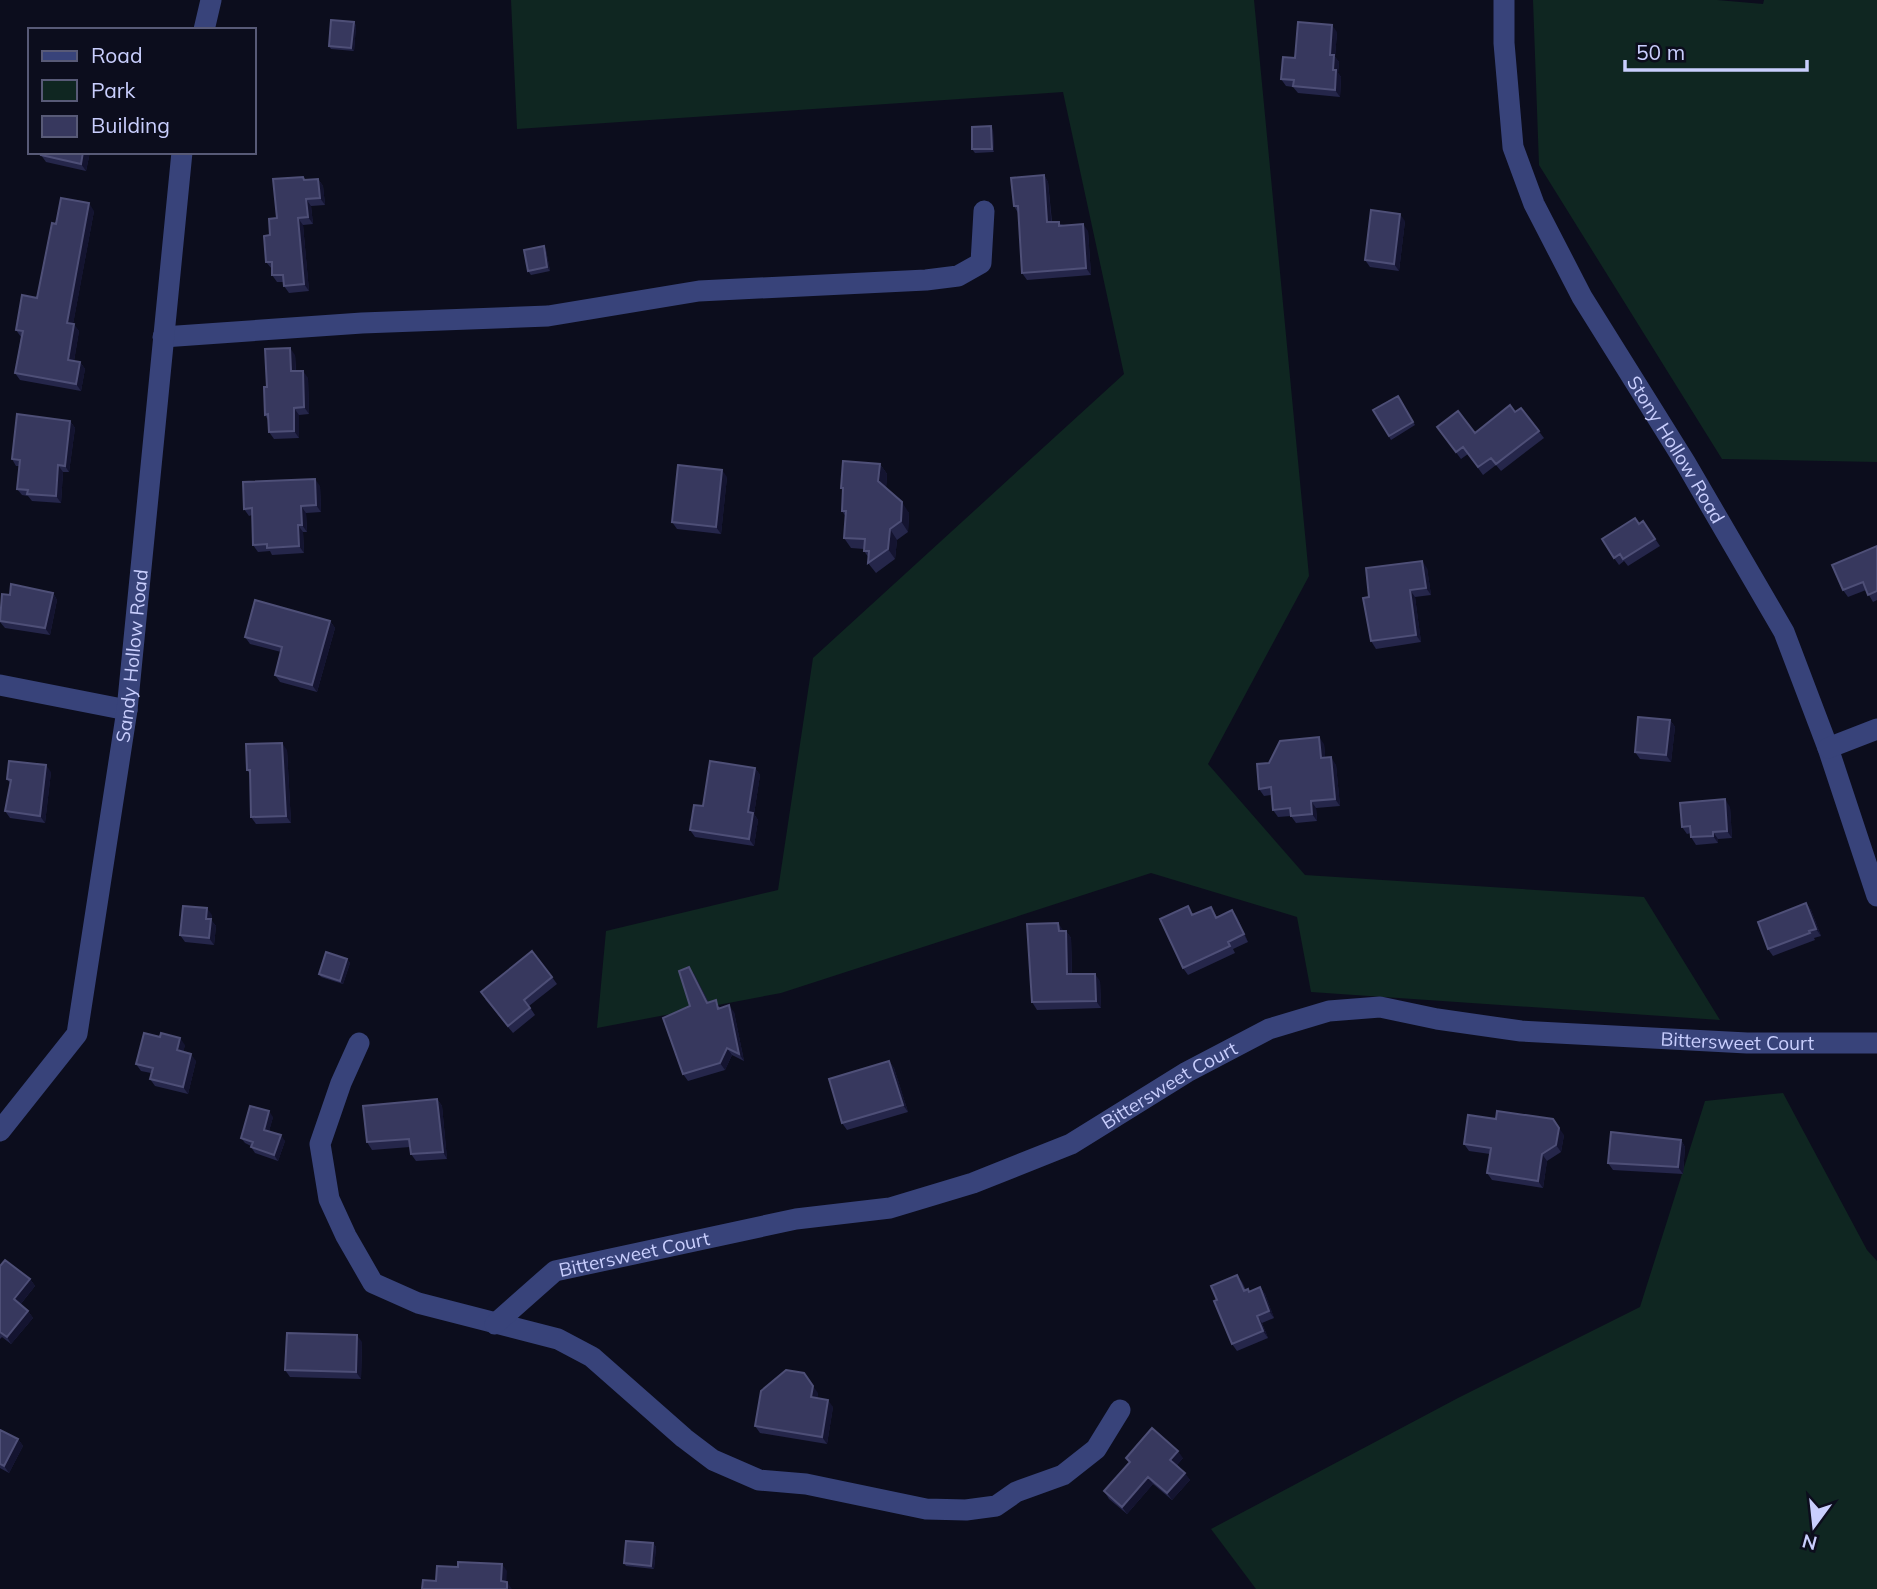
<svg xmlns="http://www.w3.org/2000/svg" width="1877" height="1589" viewBox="0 0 1877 1589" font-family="Mulish,sans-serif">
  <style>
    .green { fill: #0f2621 }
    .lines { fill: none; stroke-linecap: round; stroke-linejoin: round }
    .minor { stroke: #38437a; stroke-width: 21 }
    .wall { fill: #25264a }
    .shaded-wall { fill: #141430 }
    .building { fill: #37385e; stroke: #4e4f77; stroke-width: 2 }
    .labels { text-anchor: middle; stroke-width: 5; stroke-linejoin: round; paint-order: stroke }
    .street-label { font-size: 19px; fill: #c9cefd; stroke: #0c0d1d }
  </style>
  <rect width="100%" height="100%" fill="#0c0d1d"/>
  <path class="green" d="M511 0H1254L1309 576 1208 764 1305 875 1644 897 1720 1020 1311 992 1297 917 1151 873 781 993 597 1028 606 931 778 890 813 658 1124 374 1063 92 517 129Z
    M1533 0H1717L1763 4 1764 0H1877V462L1722 459 1539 165Z
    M1783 1093 1867 1250 1877 1261V1589H1256L1211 1529 1458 1398 1640 1307 1705 1101Z"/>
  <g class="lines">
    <g class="minor">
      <path id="s1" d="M1504 0V43L1513 147 1534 204 1582 297 1685 462 1784 632 1828 748 1877 896"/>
      <path d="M204 30 211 0"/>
      <path d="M163 337 362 323 548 316 699 291 926 280 958 276 981 263 984 211"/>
      <path d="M0 685 127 710"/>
      <path d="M1828 748 1877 729"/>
      <path d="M359 1043 341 1083 320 1144 329 1199 346 1236 373 1283 418 1303 558 1339 592 1357 684 1438 713 1460 759 1480 806 1484 926 1509 966 1510 996 1506 1016 1492 1063 1475 1096 1449 1120 1410"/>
      <path id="s2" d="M0 1131 77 1034 127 710 182 152"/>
      <path id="s3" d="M495 1324 555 1271 796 1219 890 1208 973 1183 1071 1144 1187 1072 1269 1029 1329 1011 1380 1007 1437 1019 1521 1031 1747 1043H1877"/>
    </g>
  </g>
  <path class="wall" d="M354 22 356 26 354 51 331 49 329 46Z
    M1337 32 1335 57 1339 62 1338 73 1341 77 1340 97 1298 93 1293 87 1286 86 1281 79 1295 58Z
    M993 130 994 152 975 153 972 149Z
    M90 152 86 171 46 162 41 155Z
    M1044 175 1048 182 1052 222 1088 231 1091 275 1027 280 1022 273 1018 213 1014 206Z
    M303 177 306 180 318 179 323 186 325 205 311 206 313 224 303 225 309 291 289 293 284 286 283 282H277L272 275V269L266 262 270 235 277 218Z
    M94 211 73 324 79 331 74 361 80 362 85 369 81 391 20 380 15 373 21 337 16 330 37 298 56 224Z
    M1405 221 1399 271 1370 267 1365 260Z
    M544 246 546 250 550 271 531 275 528 271Z
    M295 355 296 371 308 378 309 414 299 415V438L274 439 269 432 268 420 265 415 267 387Z
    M1398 396 1415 425 1391 440 1373 410Z
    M1521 408 1544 438 1501 471 1496 465 1483 475 1468 454 1461 459 1437 427 1475 433 1515 412Z
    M70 421 75 428 69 472H63L61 503 32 501 28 496 22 495 17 489 19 466H16L12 459Z
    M880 464 887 474 886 488 909 513 908 532 897 540 895 559 876 573 868 563 869 558 864 551V549L851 548 844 538 846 517 842 511 843 491 841 488Z
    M727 477 721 534 677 529 672 522Z
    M320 486 321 512 306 513 307 532H303L304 553 272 555 270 551 258 552 253 545 252 515 249 516 244 509Z
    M1643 521 1660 546 1628 566 1624 561 1619 565 1614 558 1639 524Z
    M1877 546V600L1873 602 1866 590 1848 597 1843 590Z
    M1427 568 1431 595 1415 597 1421 642 1376 649 1371 641 1369 597Z
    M53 593 57 600 50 635 5 628 0 622 10 595Z
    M330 621 335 628 317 692 280 682 275 675 281 652 250 644 245 637Z
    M1670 720 1675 727 1671 762 1640 759 1635 752Z
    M1324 744 1325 758 1336 765 1340 806 1316 808 1317 821 1296 823 1291 816 1278 817 1273 810 1271 795 1264 796 1259 789 1269 763Z
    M287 750 291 823 256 824 251 817 250 774 247 770Z
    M755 768 760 775 754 814 758 820 754 846 695 837 690 830 703 806Z
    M51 772 45 823 10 818 5 811 10 783 7 779Z
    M1730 807 1732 838 1718 839V843L1696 845 1691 837V833L1687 834 1682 827Z
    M1806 903 1811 910 1821 936 1814 938 1815 940 1773 956 1768 949Z
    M1211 907 1217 917 1232 910 1237 917 1248 942 1233 949 1235 953 1188 975 1183 968 1194 915Z
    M212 915 211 920 216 926 214 945 185 942 180 935Z
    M1063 930V931H1066L1071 938 1072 974 1100 981 1101 1008 1037 1010 1032 1002Z
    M347 959 350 963 343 984 321 977 319 974Z
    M694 974 709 1003 734 1012 744 1061 732 1055 725 1070 688 1081 683 1074Z
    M552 977 557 984 529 1006 535 1015 513 1033 485 999Z
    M185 1045 183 1052 196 1061 188 1094 155 1086 150 1079 151 1073 141 1071 136 1064Z
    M889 1061 894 1068 908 1112 847 1130 842 1123Z
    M437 1099 442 1106 447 1159 416 1161 411 1154 410 1147 372 1150 367 1142Z
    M273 1117 269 1131 285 1141 278 1161 255 1153 251 1147V1146L245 1143 241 1138Z
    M1564 1135 1561 1152 1547 1161 1543 1188 1492 1180 1487 1173 1490 1154 1469 1151 1464 1144Z
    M1681 1140 1685 1147 1683 1174 1613 1170 1608 1163Z
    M0 1266 30 1279 35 1286 20 1305 28 1311 33 1318 11 1344 2 1337 0 1339Z
    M1237 1275 1242 1282 1246 1290 1248 1289 1250 1292 1260 1287 1265 1294 1274 1318 1262 1323 1268 1338 1237 1351 1232 1344 1217 1300Z
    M362 1342 361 1379 290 1377 285 1370Z
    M818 1393 817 1398 833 1407 827 1444 760 1433 755 1426Z
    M0 1430 18 1439 23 1446 9 1473 0 1468Z
    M1126 1458H1183L1177 1465 1190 1480 1172 1500 1153 1484 1127 1514 1109 1499 1104 1491 1130 1463Z
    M653 1543 656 1547 654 1569 626 1566 624 1563Z"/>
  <path class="shaded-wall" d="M354 22 356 26 354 51 351 48Z
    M1332 25 1337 32 1335 57 1339 62 1338 73 1341 77 1340 97 1335 90 1330 55Z
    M991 126 993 130 994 152 992 149Z
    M83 152H90L86 171 81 164Z
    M1044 175 1048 182 1052 229 1047 222Z
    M318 179 323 186 325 205 320 198Z
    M306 199 311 206 313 224 308 217Z
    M89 203 94 211 72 330 67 323Z
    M1400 214 1405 221 1399 271 1394 264Z
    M298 218 303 225 309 291 304 284Z
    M1083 224 1088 231 1091 275 1086 268Z
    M544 246 546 250 550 271 547 267Z
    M74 324 79 331 73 367 68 360Z
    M290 348 295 355 296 378 291 371Z
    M80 362 85 369 81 391 76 384Z
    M303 371 308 378 309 414 304 407Z
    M294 408 299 415V438L294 431Z
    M70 421 75 428 69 472 65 466Z
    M880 464 887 474 886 491 878 481Z
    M58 465 63 472 61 503 56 496Z
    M722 470 727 477 721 534 716 527Z
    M315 479 320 486 321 512 316 505Z
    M902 502 909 513 908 532 901 521Z
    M301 506 306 513 307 532 302 525Z
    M298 525 303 532 304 553 299 546Z
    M890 529 897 540 895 559 888 549Z
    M1422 561 1427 568 1431 595 1426 588Z
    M1410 590 1415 597 1421 642 1416 635Z
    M53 593 57 600 50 635 45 628Z
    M330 621 335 628 317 692 312 685Z
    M1670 720 1675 727 1671 762 1666 755Z
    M1319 737 1324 744 1326 765 1321 758Z
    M282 743 287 750 291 823 286 816Z
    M1331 757 1336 765 1340 806 1335 799Z
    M46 765 51 772 45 823 40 816Z
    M755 768 760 775 754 814 758 820 754 846 749 839 748 812Z
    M1725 799 1730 807 1732 838 1727 831Z
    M1311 801 1316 808 1317 821 1312 814Z
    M1713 832 1718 839V843L1713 836Z
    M1806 903 1811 910 1821 936 1816 929Z
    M207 908 212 915 211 920 216 926 214 945 209 938 206 919Z
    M1232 910 1237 917 1248 942Z
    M1058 923 1063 930 1064 939 1059 931Z
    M1066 931 1071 938 1072 981 1067 974Z
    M347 959 350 963 343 984 340 981Z
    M689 967 694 974 712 1010 707 1003Z
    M1095 974 1100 981 1101 1008 1096 1001Z
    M729 1005 734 1012 744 1061 739 1054Z
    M180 1038 185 1045 182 1057 177 1050Z
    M727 1048 732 1055 725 1070 720 1063Z
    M191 1054 196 1061 188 1094 183 1087Z
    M889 1061 894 1068 908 1112 903 1105Z
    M437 1099 442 1106 447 1159 443 1152Z
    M269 1111 273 1117 268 1135 264 1130Z
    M1553 1119 1564 1135 1561 1152 1556 1145Z
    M281 1135 285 1141 278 1161 274 1155Z
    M1681 1140 1685 1147 1683 1174 1678 1167Z
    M1542 1154 1547 1161 1543 1188 1538 1181Z
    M30 1279 35 1286 19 1306 14 1299Z
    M1260 1287 1265 1294 1274 1318 1269 1311Z
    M28 1311 33 1318 11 1344 7 1337Z
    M1257 1316 1262 1323 1268 1338 1263 1331Z
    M357 1335 362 1342 361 1379 356 1372Z
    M813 1386 818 1393 816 1405 811 1397Z
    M828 1400 833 1407 827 1444 822 1437Z
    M18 1439 23 1446 9 1473 4 1466Z
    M1178 1451 1183 1458 1175 1467 1170 1460Z
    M1185 1473 1190 1480 1172 1500 1167 1493Z
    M1148 1477 1153 1484 1127 1514 1122 1507Z
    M653 1543 656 1547 654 1569 651 1566Z
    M502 1564 507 1571 506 1588 501 1581Z
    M507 1582 512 1589H507Z"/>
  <path class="building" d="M331 20 354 22 351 48 329 46Z
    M1298 22 1332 25 1330 55H1334L1333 70H1336L1335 90 1293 86 1294 80 1281 79 1283 57 1295 58Z
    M991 126 992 149H972V127Z
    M42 152H83L81 164 41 155Z
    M1044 175 1047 222H1059V226L1083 224 1086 268 1022 273 1018 206H1014L1011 178Z
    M303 177 304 180 318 179 320 198 306 199 308 217 298 218 304 284 284 286 283 275H272V262H266L264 236 270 235 269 219 277 218 273 179Z
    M61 198 89 203 67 323 74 324 68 360 80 362 76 384 15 373 23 331 16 330 22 295 37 298 52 223 56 224Z
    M1371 210 1400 214 1394 264 1365 260Z
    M544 246 547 267 528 271 524 250Z
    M290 348 291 371H303L304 407 294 408V431L269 432 268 414 265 415 264 387H267L265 349Z
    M1398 396 1413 422 1389 436 1373 410Z
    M1510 405 1515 412 1521 408 1539 431 1496 464 1491 458 1478 467 1463 447 1456 452 1437 427 1458 411 1475 433Z
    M17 414 70 421 65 466 58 465 56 496 27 494 28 490 17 489 20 460 12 459Z
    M843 461 880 464 878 481 902 502 901 521 890 529 888 549 868 563 869 551H864L865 539 844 538 846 511H842L843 488H841Z
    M678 465 722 470 716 527 672 522Z
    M315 479 316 505 301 506 302 525H298L299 546 267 548V544L253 545 252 508 244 509 243 482Z
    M1635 518 1639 524 1643 521 1655 539 1623 559 1620 554 1614 558 1602 539Z
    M1877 546V591L1868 595 1863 582 1843 590 1832 565Z
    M1422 561 1426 588 1410 590 1416 635 1371 641 1363 598 1369 597 1366 568Z
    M11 584 53 593 45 628 0 621 2 594 10 595Z
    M255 600 330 621 312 685 275 675 282 647 245 637Z
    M1638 717 1670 720 1666 755 1635 752Z
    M1319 737 1321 758 1331 757 1335 799 1311 801 1312 814 1291 816 1290 808 1273 810 1271 787 1259 789 1257 764 1269 763 1280 741Z
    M282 743 286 816 251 817 250 770H247L246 744Z
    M9 761 46 765 40 816 5 811 11 780 7 779Z
    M710 761 755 768 748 812 753 813 749 839 690 830 694 805 703 806Z
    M1725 799 1727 831 1713 832V836L1691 837 1690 826 1682 827 1680 803Z
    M1806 903 1816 929 1809 931 1810 933 1768 949 1758 922Z
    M183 906 207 908 206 919H211L209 938 180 935Z
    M1188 906 1192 915 1211 907 1216 918 1232 910 1244 934 1228 942 1230 946 1183 968 1160 919Z
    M1058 923 1059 931H1066L1067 974H1095L1096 1001 1032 1002 1027 924Z
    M532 951 552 977 524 1000 530 1008 508 1026 481 992Z
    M326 952 347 959 340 981 319 974Z
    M689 967 707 1003 716 1000 718 1009 729 1005 739 1054 727 1048 720 1063 683 1074 663 1018 690 1006 679 971Z
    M144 1033 160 1037 161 1033 180 1038 177 1050 191 1054 183 1087 150 1079 153 1068 136 1064Z
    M889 1061 903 1105 842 1123 829 1079Z
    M437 1099 443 1152 411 1154 409 1139 367 1142 363 1106Z
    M250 1106 269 1111 264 1130 281 1135 274 1155 251 1147 253 1142 241 1138Z
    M1497 1111 1553 1119 1559 1128 1556 1145 1542 1154 1538 1181 1487 1173 1491 1148 1464 1144 1468 1115 1496 1119Z
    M1611 1132 1681 1140 1678 1167 1608 1163Z
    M5 1260 30 1279 14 1299 28 1311 7 1337 0 1332V1266Z
    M1237 1275 1244 1291 1248 1289 1249 1292 1260 1287 1269 1311 1257 1316 1263 1331 1232 1344 1214 1301 1217 1300 1211 1286Z
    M287 1333 357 1335 356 1372 285 1370Z
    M786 1370 804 1373 813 1386 811 1397 828 1400 822 1437 755 1426 761 1391Z
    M1152 1428 1178 1451 1170 1460 1185 1473 1167 1493 1148 1477 1122 1507 1104 1491 1130 1462 1126 1458Z
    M0 1430 18 1439 4 1466 0 1464Z
    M626 1541 653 1543 651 1566 624 1563Z
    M458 1562 502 1564 501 1581 507 1582V1589H422L423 1580 436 1581 437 1566 458 1567Z"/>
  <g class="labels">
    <g class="street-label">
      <text dy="7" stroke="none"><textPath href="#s1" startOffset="492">Stony Hollow Road</textPath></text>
      <text dy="7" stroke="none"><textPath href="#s2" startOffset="506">Sandy Hollow Road</textPath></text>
      <text dy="7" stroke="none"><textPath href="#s3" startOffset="1316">Bittersweet Court</textPath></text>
      <text dy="7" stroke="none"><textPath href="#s3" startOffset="728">Bittersweet Court</textPath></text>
      <text dy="7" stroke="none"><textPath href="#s3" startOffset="161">Bittersweet Court</textPath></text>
    </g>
  </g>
  <rect x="28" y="28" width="228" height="126" fill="#0c0d1d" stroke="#585a77" stroke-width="2"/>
  <rect x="42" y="51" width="35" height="10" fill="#38437a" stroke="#585a77" stroke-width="2"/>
  <text x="91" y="63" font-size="21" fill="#c9cefd">Road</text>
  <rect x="42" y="80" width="35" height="21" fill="#0f2621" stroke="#585a77" stroke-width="2"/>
  <text x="91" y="98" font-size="21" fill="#c9cefd">Park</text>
  <rect x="42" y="116" width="35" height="21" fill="#37385e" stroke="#585a77" stroke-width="2"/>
  <text x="91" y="133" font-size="21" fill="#c9cefd">Building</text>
  <g transform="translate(1814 1526) rotate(195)" stroke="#0c0d1d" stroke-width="5" paint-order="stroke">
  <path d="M0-5L12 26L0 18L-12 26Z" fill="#c9cefd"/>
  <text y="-10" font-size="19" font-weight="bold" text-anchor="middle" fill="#c9cefd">N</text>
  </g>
  <path d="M1625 60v10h182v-10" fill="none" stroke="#c9cefd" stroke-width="3.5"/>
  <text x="1636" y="60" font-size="21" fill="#c9cefd" stroke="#0c0d1d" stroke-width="5" paint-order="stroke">50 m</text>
</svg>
